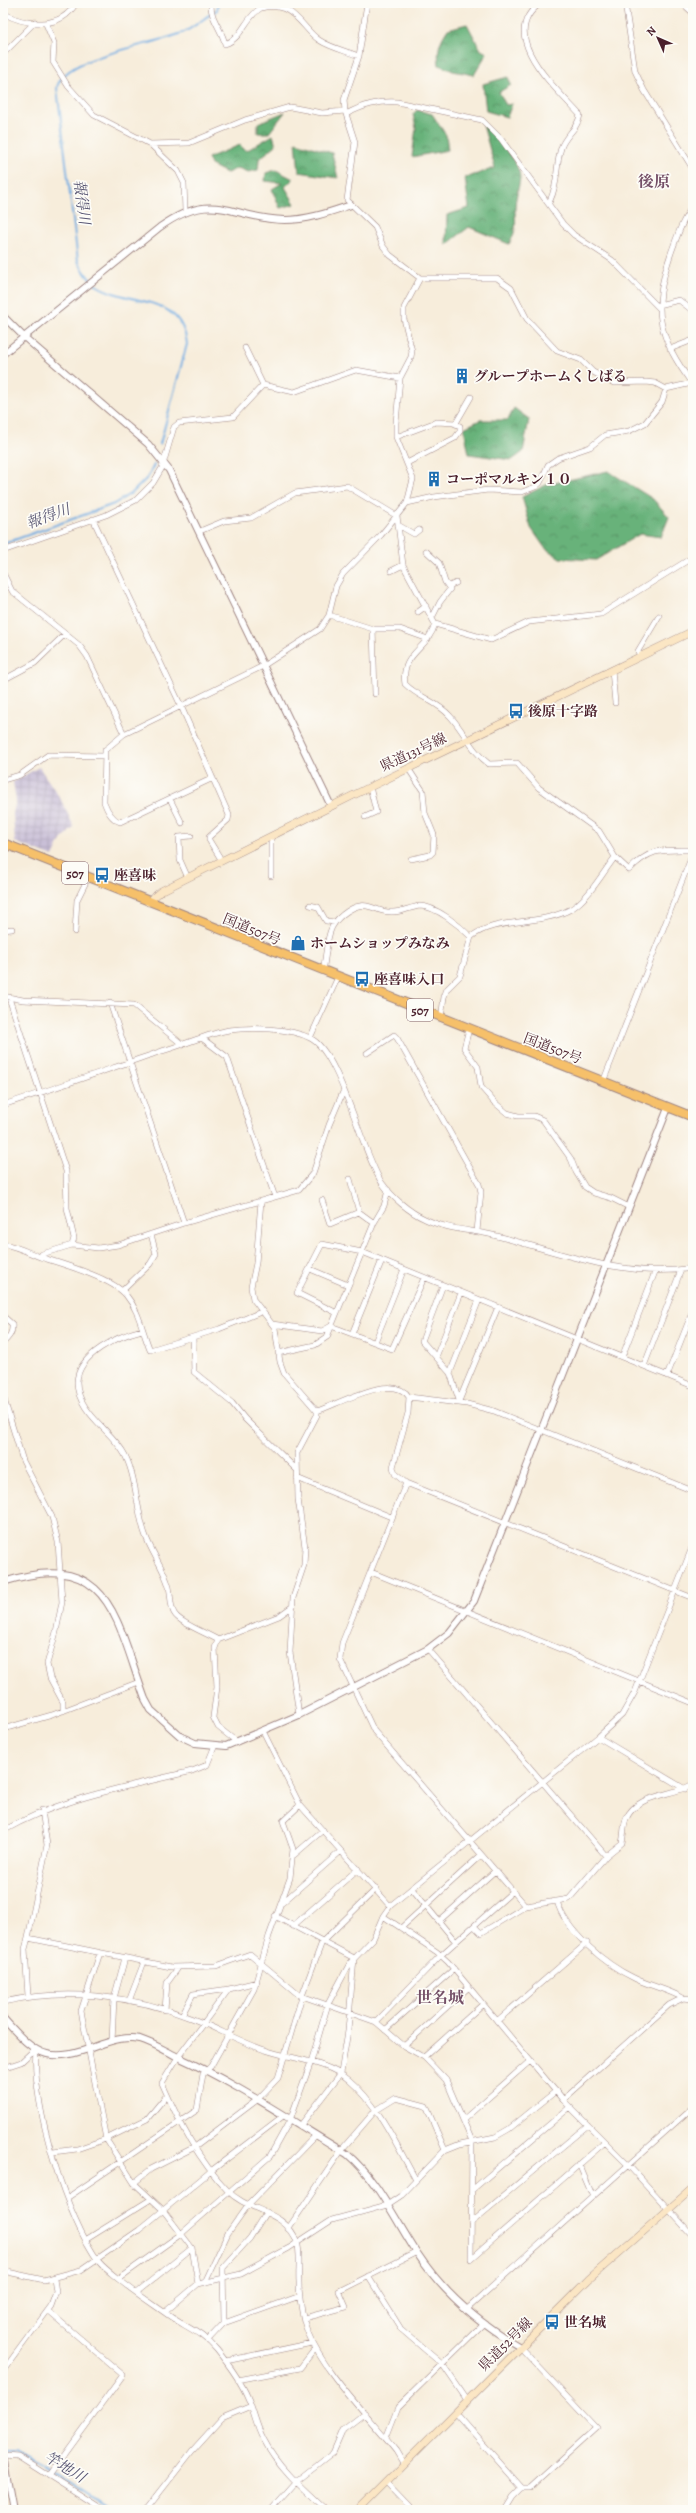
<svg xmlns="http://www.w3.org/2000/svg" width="696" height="2513" viewBox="0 0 696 2513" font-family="Alegreya,'Noto Serif JP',serif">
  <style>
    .industrial { fill: url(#industrial-grid) }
    .forest { fill: url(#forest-crowns); stroke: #596852 }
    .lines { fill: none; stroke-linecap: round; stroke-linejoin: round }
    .stream { stroke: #70ace2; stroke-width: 2 }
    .minor-casing { stroke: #a08683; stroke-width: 6 }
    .tertiary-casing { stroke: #a08683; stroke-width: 8 }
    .secondary-casing { stroke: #a08683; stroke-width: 8 }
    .trunk-casing { stroke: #a08683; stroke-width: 10 }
    .minor { stroke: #fff; stroke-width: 5 }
    .tertiary { stroke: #fff; stroke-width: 6 }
    .secondary { stroke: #fbe6c4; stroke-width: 7 }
    .trunk { stroke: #f6c06b; stroke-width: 8 }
    .labels { text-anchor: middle; stroke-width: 3.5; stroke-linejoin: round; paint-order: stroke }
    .shield { fill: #fdfcf7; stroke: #806168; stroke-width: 1 }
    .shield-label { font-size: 13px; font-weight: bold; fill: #4a1f2b }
    .poi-label { font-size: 14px; font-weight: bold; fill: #4a1f2b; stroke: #fdfcf7; text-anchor: start }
    .street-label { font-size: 14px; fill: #4a1f2b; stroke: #fdfcf7 }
    .water-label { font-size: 15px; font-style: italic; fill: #595774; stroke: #fdfcf7 }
    .quarter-label { font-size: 16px; font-weight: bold; fill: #744f67; stroke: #fdfcf7 }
  </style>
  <defs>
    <pattern id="industrial-grid" width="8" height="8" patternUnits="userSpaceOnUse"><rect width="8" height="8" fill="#c9bfd7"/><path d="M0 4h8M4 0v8" fill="none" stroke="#aea4b9"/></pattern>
    <pattern id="forest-crowns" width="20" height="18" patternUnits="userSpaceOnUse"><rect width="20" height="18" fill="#68b27a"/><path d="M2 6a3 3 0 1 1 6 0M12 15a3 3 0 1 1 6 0" fill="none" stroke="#589064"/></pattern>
  </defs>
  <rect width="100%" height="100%" fill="#fdfcf7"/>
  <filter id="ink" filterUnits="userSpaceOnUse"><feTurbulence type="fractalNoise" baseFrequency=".025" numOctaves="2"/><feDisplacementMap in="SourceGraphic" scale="8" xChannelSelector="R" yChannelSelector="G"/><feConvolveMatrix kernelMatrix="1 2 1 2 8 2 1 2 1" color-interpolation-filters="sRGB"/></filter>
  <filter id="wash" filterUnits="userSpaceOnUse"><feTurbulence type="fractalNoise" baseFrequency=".012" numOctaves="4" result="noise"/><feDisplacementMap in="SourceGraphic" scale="16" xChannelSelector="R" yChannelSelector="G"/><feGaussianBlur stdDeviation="0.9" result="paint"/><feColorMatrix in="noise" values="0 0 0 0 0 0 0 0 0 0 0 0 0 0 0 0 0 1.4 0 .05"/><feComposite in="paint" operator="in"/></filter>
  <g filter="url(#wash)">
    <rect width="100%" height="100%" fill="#f7eddb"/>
    <path class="industrial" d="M39 767 60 798 74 827 61 840 53 857 15 842 13 814 16 800 13 782Z"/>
    <path class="forest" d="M467 24 481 50 487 53 474 75 453 71 439 65C437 50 439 42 448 29Z
      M508 77 511 85 499 92 506 105 512 104 507 117 486 111 483 84Z
      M417 110 432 114 446 135 448 150 412 157 416 128 413 114Z
      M285 112 269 133H258V123Z
      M483 125C494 136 520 161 520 178 519 188 515 198 515 208 515 226 518 227 509 244L469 227 446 245 447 215 469 208 465 178 495 168Z
      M273 135 276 145 259 159 258 170 248 172 238 168 227 173 211 165 208 158 240 145 246 151Z
      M296 142 332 153 338 178 299 172Z
      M276 170 293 179 285 187 295 204 280 208 272 189 282 183 265 181 266 173Z
      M514 408 529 419 523 452 512 460 469 454 464 428 480 420H508Z
      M608 471 653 499 669 517 661 537 640 534 596 560 560 558 545 548 531 528 522 497 546 485Z"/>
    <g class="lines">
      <path class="stream" d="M160 444 187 344C181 293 129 306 96 285 88 279 83 270 78 261L57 88C62 55 155 46 184 32 195 27 206 16 217 10L218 3
        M3 544 114 504 133 492 148 477 154 465
        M3 2451H15L47 2468 112 2510"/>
    </g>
  </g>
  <g filter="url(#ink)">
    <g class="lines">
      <g class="minor-casing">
        <path id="minor" d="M211 3C210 19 222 29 225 44 243 38 245 17 261 8 294 0 301 28 319 40 331 48 346 51 359 56
          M367 3 359 56 344 100 345 111 355 142 347 200 375 227 383 246 390 255 420 278H497L511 288 527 319 557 351 581 360 593 372 614 383 646 382 655 383 666 389 692 383
          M541 3C494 35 558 90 580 115 578 129 565 135 561 148 555 168 559 182 549 203
          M625 3 635 71 644 90 693 169
          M682 3 693 13
          M3 13C26 26 61 30 76 3
          M46 24 54 43 53 62 68 86 94 115 150 144 178 171 184 183 185 211
          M3 54 35 22
          M346 114C364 105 377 101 397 102L482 120 501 139 563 224 574 235 612 260 659 308
          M150 144 189 143 245 120 290 107 322 113 345 111
          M693 206C682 220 677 237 671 253 651 312 658 336 693 385
          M659 305 679 300 693 311
          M245 348 263 385
          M670 349 693 340
          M396 437 436 422 456 423 471 397
          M407 463 455 438 460 431V426L453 423
          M407 503 434 497 488 490 522 492 535 487 540 483 548 465 558 458 590 447 605 435 629 431 645 423 662 402 666 389
          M93 519 181 706 229 815 228 820 209 837V840L222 861
          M398 525 414 534 419 530
          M200 531 224 521 251 518 295 493 347 486 397 516 403 565 435 624C428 650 400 653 405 684 419 698 437 701 450 716 464 731 472 752 489 764L517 763 539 788 599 831 615 857 629 870C652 847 662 850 693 850
          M3 551 106 515 136 500 153 483 162 468 174 427 179 423 233 417 263 385 294 392 356 370 400 378
          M426 551 439 563 445 582 450 589 440 602 433 616
          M391 571 403 565
          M3 573 12 591 79 645 87 656 124 734
          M449 586 456 583
          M418 612 426 606
          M329 615 373 629H400L428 639
          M435 624 491 640 529 622 601 614 693 557
          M373 629 375 694
          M640 657 638 651 659 616
          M612 670 615 703
          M3 680 35 663 65 634
          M408 768 423 791 425 813 434 835 433 852 430 855 411 859
          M213 778 120 822C111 819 107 810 104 802L105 750 124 734 263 666 320 629 329 615 336 586 343 574 381 535 407 503 413 479 396 437V423L400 378 411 357 412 351 404 319V308L420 278
          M3 780 20 775 48 755 105 756
          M170 799 182 823
          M365 817 376 812 370 787
          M271 837V876
          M188 878 180 860 179 837 191 836
          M310 905 318 907 326 921 335 922
          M3 930 12 929
          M75 932 77 900 88 878
          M323 971C326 958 326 939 332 927 338 916 355 903 367 906 377 908 382 913 393 912 402 912 411 907 420 906 436 906 460 926 471 937
          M3 996 23 1000 134 1005 183 1045
          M9 998 66 1171 67 1208 74 1238 72 1245
          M110 1003 184 1223
          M441 1018 444 997 447 989 460 976 471 937C495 917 540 926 571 909 589 898 602 874 615 857
          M469 1029 464 1048 478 1067 481 1087 494 1102 507 1113 518 1116H534L543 1120 571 1159 576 1172 585 1187 594 1193 611 1198 629 1207
          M310 1038 338 977
          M203 1039 227 1057 275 1197
          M367 1053 394 1035 397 1038 479 1184 481 1192 477 1231
          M603 1082 693 853
          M3 1105C56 1088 109 1069 162 1051 184 1045 207 1034 229 1030 251 1027 290 1028 310 1038 340 1052 361 1151 382 1183 392 1197 409 1212 425 1219 448 1230 473 1230 497 1236 562 1253 625 1279 693 1268
          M350 1179 359 1212 374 1223
          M322 1200 330 1224 359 1212
          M261 1201 256 1263 251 1287 253 1299 275 1328 280 1362 284 1373 317 1411V1415L297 1453 298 1499 305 1547 304 1565 293 1598 290 1652 299 1715
          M3 1244C16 1246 28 1252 40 1257 62 1264 112 1278 126 1295 140 1312 142 1331 150 1350L219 1329 261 1312
          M40 1257 42 1254 72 1245 98 1248 118 1245 184 1223 299 1190 313 1173 329 1125 343 1092
          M310 1269 348 1285
          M443 1285 422 1341 450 1373 459 1400
          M122 1291 150 1264 156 1254 151 1234
          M337 1313 297 1293 322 1244 362 1252 693 1386
          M3 1316 12 1324C13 1333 9 1337 3 1343
          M272 1324 322 1331 331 1326 392 1349 424 1278
          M142 1330C118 1336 78 1354 77 1382 77 1413 113 1431 125 1455 137 1479 136 1509 145 1534 151 1552 164 1568 169 1587 171 1595 170 1606 174 1613 179 1623 207 1633 218 1640
          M352 1334 382 1260
          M193 1337 194 1372 232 1403 245 1419 296 1469
          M375 1342 404 1269
          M278 1353 315 1345 327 1337 374 1223 384 1206 388 1190
          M436 1357 461 1293
          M622 1357 655 1272
          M644 1366 681 1270
          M450 1373 479 1300
          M667 1376 693 1310
          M3 1396 23 1461 52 1517 58 1542 62 1602 56 1632 47 1664 50 1678 63 1702V1711
          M409 1397 467 1404 494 1411 693 1491
          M459 1401 498 1307
          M317 1411C339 1404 393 1372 409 1397L408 1413 393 1467 395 1474 406 1483 693 1598
          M297 1478 391 1517
          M406 1483 342 1643 340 1659 374 1731 526 1906 569 1899 606 1856 622 1843C624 1835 623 1827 626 1819 637 1793 672 1797 693 1784
          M371 1572 693 1703
          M428 1649 606 1856
          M3 1729 52 1715 139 1682
          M263 1731 300 1805 390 1906
          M598 1737 685 1789
          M237 1742 218 1727 213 1717 217 1687 215 1648 218 1640 279 1616 293 1606
          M3 1831C62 1797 127 1787 192 1771L207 1765 215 1745
          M294 1855 323 1830
          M413 1890 456 1942
          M557 1901C565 1931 606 1965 634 1978 650 1986 667 1989 683 1998
          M282 1903 341 1851
          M275 1916 354 1958 348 2031 341 2073 300 2126
          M383 1916 437 1952 448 1962 563 2100 629 2166 693 2236
          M439 1921 495 1871
          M293 1926 358 1869
          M474 1926 481 1933 526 1906
          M401 1928 481 1855
          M28 1938 47 1845 42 1810
          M100 1953 81 2011 106 2139 134 2183 163 2210 192 2248 198 2284
          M257 1982 229 1989 178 2057 162 2083C179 2122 198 2160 228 2191 248 2212 286 2210 297 2242 301 2253 298 2270 299 2282 299 2295 301 2308 304 2321 316 2365 367 2415 396 2451L403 2463
          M28 1996 25 1949 28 1938 171 1967 216 1966 250 1954 299 1995 376 2022 404 2046 424 2057 446 2080 472 2141 471 2259 605 2142
          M129 2001 144 1962
          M3 2002C66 1988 133 1995 193 2019 217 2028 240 2042 265 2050 291 2059 327 2061 349 2080 379 2105 397 2146 416 2180
          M165 2010 167 1983 178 1968
          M182 2015 193 1994 229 1989
          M497 2021 587 1943
          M376 2022 441 1955 512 1892
          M385 2030 454 1969
          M112 2041 114 1998 125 1958
          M404 2046 469 1987
          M36 2050C31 2104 67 2219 99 2262 104 2268 111 2273 117 2278 134 2292 153 2304 171 2317 188 2328 204 2334 217 2350 229 2365 241 2381 248 2398 254 2411 256 2425 263 2438 277 2466 303 2489 326 2510
          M424 2057 483 2004
          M3 2068 21 2062 34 2050
          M563 2100 669 2005 683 1998 693 1999
          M463 2120 530 2061
          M53 2152 77 2149 106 2139 147 2119 167 2095
          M579 2164 593 2197
          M134 2183 151 2169 195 2147 257 2100 278 2078 302 1996 322 1942 376 1889
          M472 2190 570 2107
          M67 2198 197 2110 203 2074 211 2066 254 1989 269 1936 290 1878 293 1849 283 1821 300 1805
          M471 2223 588 2125
          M288 2229 343 2148 375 2111 396 2098 426 2106 445 2150
          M87 2239 148 2201
          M3 2271 44 2280 81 2270 139 2230 211 2171 283 2116
          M368 2276 401 2329 443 2365 467 2400
          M118 2279 181 2234 270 2156 290 2120 311 2062 328 2004 350 1963 373 1939 383 1916 390 1906 598 1737 622 1715 635 1692 693 1545
          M205 2282 228 2233 248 2205 316 2135
          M137 2292 192 2248
          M466 2310 693 2107
          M48 2311 123 2375 49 2476
          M165 2312 198 2284 241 2274 289 2248 332 2220 387 2205 402 2195 445 2150 460 2144 495 2137 509 2129 556 2091
          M304 2318 346 2307 339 2291 417 2252
          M224 2323 223 2268 250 2238 266 2212
          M208 2340 224 2323 300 2296
          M226 2361 312 2343
          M3 2371 51 2306 56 2292 54 2279
          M238 2380 300 2368 315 2349
          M455 2412 522 2488H530L596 2428 520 2347
          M386 2438 398 2407 484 2323
          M3 2455 18 2456 103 2510
          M385 2482 412 2510
          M146 2510 192 2451 222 2418 251 2406
          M271 2510 296 2482 333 2453 343 2430 365 2413
          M505 2510 513 2497 522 2488"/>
      </g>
      <g class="tertiary-casing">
        <path id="tertiary" d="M3 316 24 337 148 444 169 470 331 806
          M3 354 160 227C215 188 230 219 285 220 308 220 330 212 351 205
          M3 1582C111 1548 115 1618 145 1699L151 1710 180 1736 195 1743 226 1746 299 1715 428 1649 449 1633 474 1601 668 1108
          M3 2018C39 2059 50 2064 102 2044 114 2040 127 2036 140 2039 153 2043 164 2050 176 2056 236 2083 290 2120 347 2154 377 2179 396 2221 417 2253 444 2294 478 2323 520 2347
          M3 2456 13 2510"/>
      </g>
      <g class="secondary-casing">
        <path id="secondary" d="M148 902 161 891 370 787 693 631
          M358 2510 589 2279 693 2188"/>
      </g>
      <g class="trunk-casing">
        <path id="trunk" d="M3 843 693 1117"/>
      </g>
      <use href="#minor" class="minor"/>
      <use href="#tertiary" class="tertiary"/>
      <use href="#secondary" class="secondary"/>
      <use href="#trunk" class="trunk"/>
    </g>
  </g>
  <defs>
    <g id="building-bare" transform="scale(1.2)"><path d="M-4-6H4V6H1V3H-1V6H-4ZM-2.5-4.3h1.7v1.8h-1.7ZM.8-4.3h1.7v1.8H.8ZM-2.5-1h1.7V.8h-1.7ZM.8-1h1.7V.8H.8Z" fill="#1f6fb2" stroke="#fdfcf7" stroke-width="2.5" paint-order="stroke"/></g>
    <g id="bus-bare" transform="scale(1.2)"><path d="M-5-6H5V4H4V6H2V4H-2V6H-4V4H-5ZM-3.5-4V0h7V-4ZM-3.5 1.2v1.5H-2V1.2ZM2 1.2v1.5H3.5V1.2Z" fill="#1f6fb2" stroke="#fdfcf7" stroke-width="2.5" paint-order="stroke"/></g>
    <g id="shop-bare" transform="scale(1.2)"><path d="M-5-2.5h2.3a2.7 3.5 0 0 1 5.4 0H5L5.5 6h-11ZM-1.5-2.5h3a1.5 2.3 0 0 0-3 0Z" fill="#1f6fb2" stroke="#fdfcf7" stroke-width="2.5" paint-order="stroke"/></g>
  </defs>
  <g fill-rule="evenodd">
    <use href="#building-bare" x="462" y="376"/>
    <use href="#building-bare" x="434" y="479"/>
    <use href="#bus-bare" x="516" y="711"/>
    <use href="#bus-bare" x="102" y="875"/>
    <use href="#shop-bare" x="298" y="943"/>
    <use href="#bus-bare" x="362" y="979"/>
    <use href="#bus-bare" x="552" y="2322"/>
  </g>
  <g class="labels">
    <g class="shield">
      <rect x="62" y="862" width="26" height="22" rx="3"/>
      <rect x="407" y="999" width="26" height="22" rx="3"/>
    </g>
    <g class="shield-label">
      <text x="75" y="878">507</text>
      <text x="420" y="1015">507</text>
    </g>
    <g class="poi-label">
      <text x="474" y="381">グループホームくしばる</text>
      <text x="446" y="484">コーポマルキン１０</text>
      <text x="528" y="716">後原十字路</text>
      <text x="114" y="880">座喜味</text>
      <text x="310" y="948">ホームショップみなみ</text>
      <text x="374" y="984">座喜味入口</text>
      <text x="564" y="2327">世名城</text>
    </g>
    <g class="street-label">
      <text transform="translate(413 752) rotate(-25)" y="5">県道131号線</text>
      <text transform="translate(252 929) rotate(22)" y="5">国道507号</text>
      <text transform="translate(553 1048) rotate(21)" y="5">国道507号</text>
      <text transform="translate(505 2344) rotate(-45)" y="5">県道52号線</text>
    </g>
    <g class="water-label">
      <text transform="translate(82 202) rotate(83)" y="5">報得川</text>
      <text transform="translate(48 516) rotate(-20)" y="5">報得川</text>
      <text transform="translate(65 2467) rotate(31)" y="5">竿地川</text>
    </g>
    <g class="quarter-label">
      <text x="654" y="187">後原</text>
      <text x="440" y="2003">世名城</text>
    </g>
  </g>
  <rect width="696" height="2513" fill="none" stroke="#fdfcf7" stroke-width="16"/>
  <g transform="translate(658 38) rotate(315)" stroke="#fdfcf7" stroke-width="3" paint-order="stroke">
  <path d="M0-3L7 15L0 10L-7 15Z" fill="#4a1f2b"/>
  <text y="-6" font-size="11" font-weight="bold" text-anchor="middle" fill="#4a1f2b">N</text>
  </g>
</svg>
